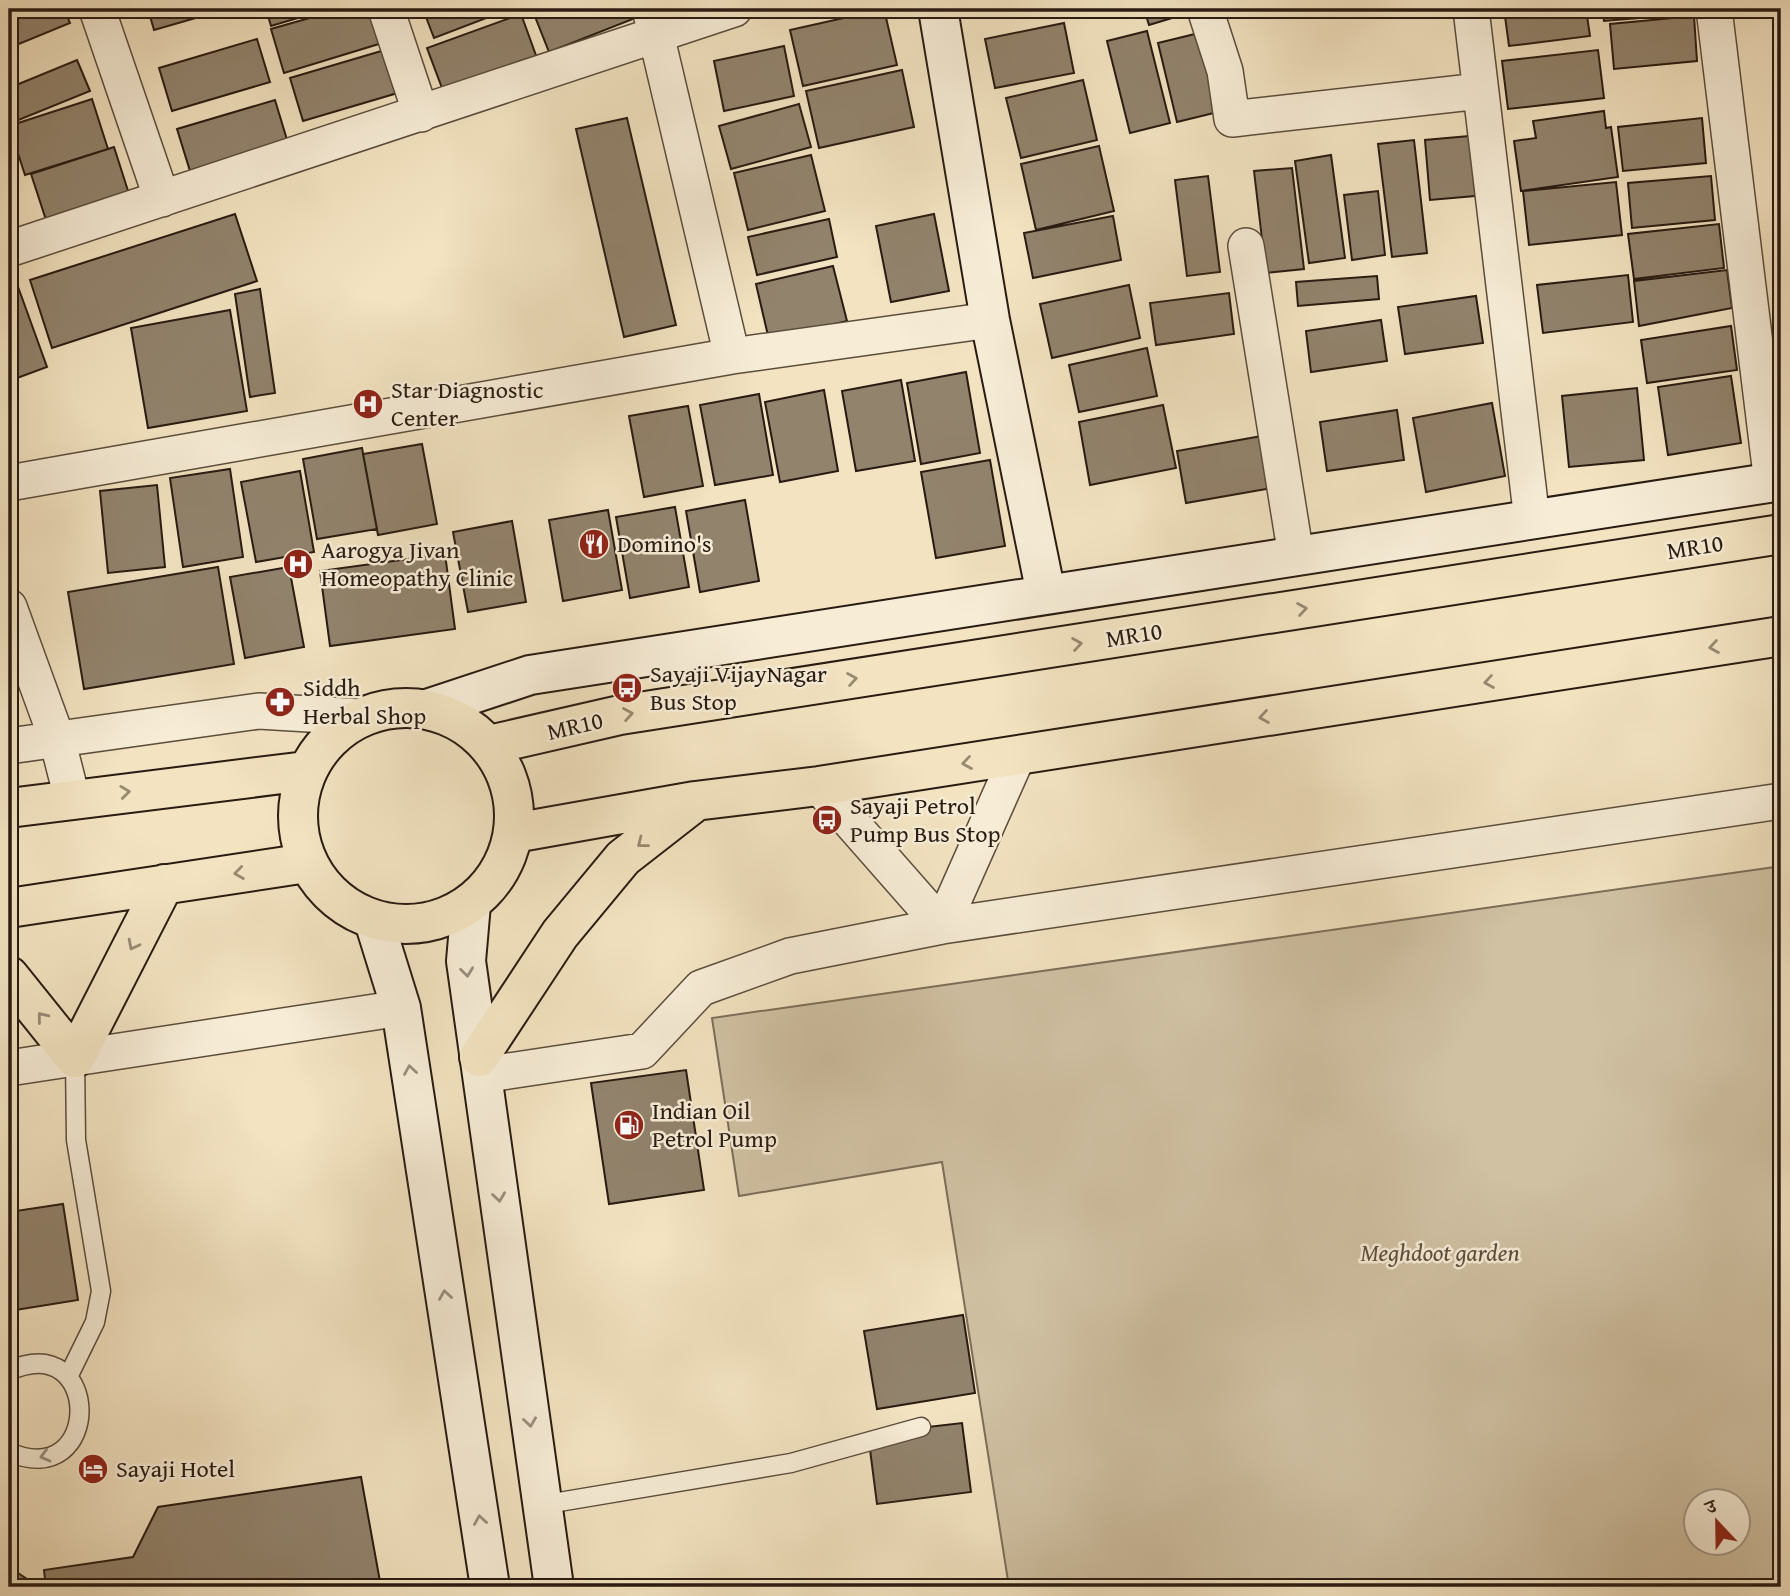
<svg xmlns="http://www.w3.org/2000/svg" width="1790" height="1596" viewBox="0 0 1790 1596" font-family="'Gentium Book Plus','Noto Serif Devanagari',serif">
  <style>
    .green { fill: #d0c1a3; stroke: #7c6e5b; stroke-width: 2; fill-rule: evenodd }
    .building { fill: #92836d; stroke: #281b13; stroke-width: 2 }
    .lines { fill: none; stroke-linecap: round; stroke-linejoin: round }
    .lane-casing { stroke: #5b4d3e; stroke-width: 21 }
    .street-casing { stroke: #5b4d3e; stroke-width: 38 }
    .secondary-casing { stroke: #281b13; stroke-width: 42 }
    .primary-casing { stroke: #281b13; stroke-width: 42 }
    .lane { stroke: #f7edd7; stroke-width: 18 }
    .street { stroke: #f7edd7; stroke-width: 35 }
    .secondary { stroke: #f7edd7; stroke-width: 38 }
    .primary { stroke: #f3e3c1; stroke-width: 38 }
    .oneway { stroke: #988973 }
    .oneway2 { stroke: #9a8e7f }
    .labels { text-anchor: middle; stroke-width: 5; stroke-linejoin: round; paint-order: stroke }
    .poi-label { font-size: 24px; fill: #281b13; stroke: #f7edd7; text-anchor: start }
    .street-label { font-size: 24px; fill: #281b13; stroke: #f7edd7 }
    .park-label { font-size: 24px; font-style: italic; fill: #5a4d3e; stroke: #f7edd7 }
  </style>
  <rect width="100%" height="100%" fill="#f3e3c1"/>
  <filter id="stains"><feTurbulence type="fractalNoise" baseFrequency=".00286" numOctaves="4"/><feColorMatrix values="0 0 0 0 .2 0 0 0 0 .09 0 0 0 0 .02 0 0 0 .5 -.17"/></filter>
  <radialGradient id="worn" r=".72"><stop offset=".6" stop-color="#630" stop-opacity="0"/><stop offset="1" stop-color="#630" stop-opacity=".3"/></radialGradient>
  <path class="green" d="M1781 866V1587H1009L942 1162 739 1196 712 1018ZM1696 1502H1738V1544H1696Z"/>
  <path class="building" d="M18 9H64L70 23 9 48V12Z
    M148 9H227L154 30Z
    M266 9H328L271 26Z
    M341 9H371L382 43 284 73 271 29Z
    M423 9H510L434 38Z
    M532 9H635L638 17 549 52Z
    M884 9 897 65 803 86 790 30Z
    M1144 9H1181L1182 15 1149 25Z
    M1504 9H1586L1590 36 1509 46Z
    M1603 9H1687L1688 14 1604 21Z
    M521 14 538 61 445 96 427 48Z
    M1694 16 1697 61 1614 69 1610 24Z
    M1064 23 1074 73 995 88 985 39Z
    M1147 31 1170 123 1130 133 1107 41Z
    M1199 33 1218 112 1177 122 1158 43Z
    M257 39 270 82 172 111 159 68Z
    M784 46 794 96 724 111 714 61Z
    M388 49 401 92 303 121 290 78Z
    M1598 50 1604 98 1508 109 1502 61Z
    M77 60 90 91 11 123 9 88Z
    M902 70 914 127 819 148 806 91Z
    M1083 80 1097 140 1021 158 1006 98Z
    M92 99 108 149 25 175 9 126Z
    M275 100 288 143 190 171 177 129Z
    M799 104 811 147 731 169 719 126Z
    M1604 111 1606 128 1611 127 1618 177 1521 191 1514 141 1536 138 1533 121Z
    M627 118 676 325 624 337 576 129Z
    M1702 118 1706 163 1623 171 1618 127Z
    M1480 135 1486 195 1430 200 1425 140Z
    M1414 140 1427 253 1392 257 1378 144Z
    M1099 146 1114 211 1036 230 1021 164Z
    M114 147 130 197 47 223 31 174Z
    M811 155 825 211 748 230 734 173Z
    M1331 155 1345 258 1309 263 1295 161Z
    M1292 168 1304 269 1266 273 1254 171Z
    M1208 176 1220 272 1187 276 1175 180Z
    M1711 176 1715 220 1632 228 1628 183Z
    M1616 182 1622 235 1529 245 1523 191Z
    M1378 191 1385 255 1352 260 1344 195Z
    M9 196 20 233 9 236Z
    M235 214 257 281 52 348 30 280Z
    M934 214 949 291 891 302 876 226Z
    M1113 216 1121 260 1033 278 1024 233Z
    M829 219 837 257 757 275 748 237Z
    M1719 224 1724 268 1634 279 1628 234Z
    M1774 251H1781V278H1775Z
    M833 266 847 321 769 340 756 284Z
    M1727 270 1732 308 1639 326 1634 281Z
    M1628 275 1633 322 1543 333 1537 285Z
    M1377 276 1379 299 1298 306 1296 282Z
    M17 284 47 367 9 381V288Z
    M1129 285 1140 338 1052 358 1040 304Z
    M260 289 275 393 250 397 235 294Z
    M1229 293 1234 334 1156 345 1150 303Z
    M1476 296 1483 343 1405 354 1398 307Z
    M230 310 247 411 148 428 131 328Z
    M1381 320 1387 361 1311 372 1306 331Z
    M1731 326 1737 370 1647 383 1641 340Z
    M1147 348 1157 396 1079 412 1069 365Z
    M966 372 980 453 921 464 907 383Z
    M1731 376 1741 443 1668 455 1658 387Z
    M901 380 915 461 856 471 842 391Z
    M1637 388 1644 460 1569 467 1562 396Z
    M824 390 838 471 780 482 765 402Z
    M759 394 773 475 715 485 700 405Z
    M1492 403 1505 476 1426 492 1413 418Z
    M1163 405 1176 468 1090 485 1079 422Z
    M688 406 703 486 644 497 629 416Z
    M1397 410 1404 460 1327 471 1320 422Z
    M1262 436 1272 488 1186 503 1177 451Z
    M422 444 437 524 378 535 363 454Z
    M362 448 377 529 317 539 303 459Z
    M990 460 1005 546 936 558 921 472Z
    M230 469 243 557 183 567 170 478Z
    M300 471 314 552 256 562 241 482Z
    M157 485 165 567 108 573 100 491Z
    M745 500 759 581 700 592 686 511Z
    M675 507 689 587 630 598 616 517Z
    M608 510 622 590 563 601 549 520Z
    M512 521 526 602 468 612 453 532Z
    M445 554 455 629 330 646 320 571Z
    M218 567 234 664 84 689 68 592Z
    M289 567 304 647 245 658 230 577Z
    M686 1070 704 1190 609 1204 591 1083Z
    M63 1204 78 1300 9 1311V1212Z
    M963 1315 975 1393 877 1409 864 1331Z
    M962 1423 971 1492 877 1504 868 1434Z
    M361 1477 381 1587H46L44 1570 133 1557 158 1507Z
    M9 1567 39 1587H9Z"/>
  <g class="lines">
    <g class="lane-casing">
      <path id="lane" d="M9 1371C103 1328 103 1493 9 1452
        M68 1377 95 1322 101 1291 76 1140 75 1058
        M541 1505 791 1463 921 1427"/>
    </g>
    <g class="street-casing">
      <path id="street" d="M97 9 162 199
        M386 9 421 114
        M650 9 732 356
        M1205 9 1225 71 1232 119 1480 91
        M1471 9 1532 520
        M1714 9 1772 483
        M1246 246 1296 556
        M9 249 734 9
        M9 483 732 356 990 320
        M9 607 57 739 72 798
        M9 746 259 711 359 717
        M819 786 942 926 1018 755
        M9 1068 401 1008
        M482 1075 642 1051 701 988 790 956 942 926 1781 801"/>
    </g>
    <g class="secondary-casing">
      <path id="secondary" d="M938 9 990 320 1046 594
        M427 709 530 675 1781 481
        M471 904 466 961 554 1587
        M374 921 401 1008 490 1587"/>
    </g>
    <g class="primary-casing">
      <path id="primary" d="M298 816a108 108 0 1 1 216 0a108 108 0 1 1-216 0Z
        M489 745 620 715 1781 534
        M9 808 306 771
        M514 833 695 801 819 786 1781 636
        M9 908 307 863
        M9 976 75 1058 164 884
        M479 1057 560 934 623 858 691 805"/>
    </g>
    <use href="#lane" class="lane"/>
    <use href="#street" class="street"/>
    <use href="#secondary" class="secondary"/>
    <use href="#primary" class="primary"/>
  </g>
  <defs><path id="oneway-chevron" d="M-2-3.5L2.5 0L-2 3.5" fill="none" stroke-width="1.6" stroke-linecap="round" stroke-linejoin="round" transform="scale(1.75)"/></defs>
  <g class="oneway">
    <use href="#oneway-chevron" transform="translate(1302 609) rotate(-9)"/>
    <use href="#oneway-chevron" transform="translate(1077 644) rotate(-9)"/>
    <use href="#oneway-chevron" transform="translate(1714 647) rotate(171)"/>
    <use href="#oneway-chevron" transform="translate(852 679) rotate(-9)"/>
    <use href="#oneway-chevron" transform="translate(1489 682) rotate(171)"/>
    <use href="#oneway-chevron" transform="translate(628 714) rotate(-10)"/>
    <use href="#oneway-chevron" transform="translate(1264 717) rotate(171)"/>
    <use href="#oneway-chevron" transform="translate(967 763) rotate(171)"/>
    <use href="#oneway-chevron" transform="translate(125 792) rotate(-7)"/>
    <use href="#oneway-chevron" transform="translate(642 843) rotate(142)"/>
    <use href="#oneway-chevron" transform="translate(239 873) rotate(172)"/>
    <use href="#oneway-chevron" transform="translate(133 945) rotate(117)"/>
    <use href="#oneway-chevron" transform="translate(42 1017) rotate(-129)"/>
  </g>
  <g class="oneway2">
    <use href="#oneway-chevron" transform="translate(467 972) rotate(83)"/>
    <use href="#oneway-chevron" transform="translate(410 1070) rotate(-99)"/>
    <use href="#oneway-chevron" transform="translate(499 1197) rotate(82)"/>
    <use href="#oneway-chevron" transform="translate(445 1295) rotate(-99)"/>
    <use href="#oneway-chevron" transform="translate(530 1422) rotate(82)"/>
    <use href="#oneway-chevron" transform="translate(45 1456) rotate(165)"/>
    <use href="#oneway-chevron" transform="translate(480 1520) rotate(-99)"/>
  </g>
  <defs>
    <g id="hospital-disc" transform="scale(1.575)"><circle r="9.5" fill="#8f2418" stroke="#f7edd7"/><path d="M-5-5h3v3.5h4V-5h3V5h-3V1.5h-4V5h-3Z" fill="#fff"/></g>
    <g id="restaurant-disc" transform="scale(1.575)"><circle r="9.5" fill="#8f2418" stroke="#f7edd7"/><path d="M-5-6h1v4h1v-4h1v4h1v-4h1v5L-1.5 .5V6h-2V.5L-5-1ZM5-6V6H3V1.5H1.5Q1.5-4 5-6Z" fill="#fff"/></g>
    <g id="bus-disc" transform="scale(1.575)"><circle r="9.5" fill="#8f2418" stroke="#f7edd7"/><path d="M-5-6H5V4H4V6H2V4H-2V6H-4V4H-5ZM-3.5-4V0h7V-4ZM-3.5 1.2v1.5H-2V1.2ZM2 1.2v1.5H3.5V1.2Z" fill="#fff"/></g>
    <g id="pharmacy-disc" transform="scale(1.575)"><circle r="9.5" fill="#8f2418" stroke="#f7edd7"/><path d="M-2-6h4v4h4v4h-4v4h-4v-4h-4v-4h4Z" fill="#fff"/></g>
    <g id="fuel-disc" transform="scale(1.575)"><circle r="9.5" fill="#8f2418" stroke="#f7edd7"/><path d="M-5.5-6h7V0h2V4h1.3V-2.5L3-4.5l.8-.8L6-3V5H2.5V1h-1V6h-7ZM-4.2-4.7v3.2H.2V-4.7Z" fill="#fff"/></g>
    <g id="hotel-disc" transform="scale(1.575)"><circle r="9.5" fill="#8f2418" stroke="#f7edd7"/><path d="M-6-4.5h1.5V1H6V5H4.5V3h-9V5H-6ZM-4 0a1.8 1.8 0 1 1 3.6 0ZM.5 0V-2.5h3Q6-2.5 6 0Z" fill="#fff"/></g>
  </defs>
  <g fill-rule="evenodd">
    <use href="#hospital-disc" x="368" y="404"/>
    <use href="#restaurant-disc" x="594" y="544"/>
    <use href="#hospital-disc" x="298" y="564"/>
    <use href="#bus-disc" x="627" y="688"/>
    <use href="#pharmacy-disc" x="280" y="702"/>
    <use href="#bus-disc" x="827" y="820"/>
    <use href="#fuel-disc" x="629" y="1125"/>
    <use href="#hotel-disc" x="93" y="1469"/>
  </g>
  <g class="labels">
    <g class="poi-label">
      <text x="391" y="398">Star Diagnostic<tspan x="391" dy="28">Center</tspan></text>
      <text x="617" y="552">Domino's</text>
      <text x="321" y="558">Aarogya Jivan<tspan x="321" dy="28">Homeopathy Clinic</tspan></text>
      <text x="650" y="682">Sayaji VijayNagar<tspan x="650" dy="28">Bus Stop</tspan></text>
      <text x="303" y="696">Siddh<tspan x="303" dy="28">Herbal Shop</tspan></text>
      <text x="850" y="814">Sayaji Petrol<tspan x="850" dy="28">Pump Bus Stop</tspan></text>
      <text x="652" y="1119">Indian Oil<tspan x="652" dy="28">Petrol Pump</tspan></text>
      <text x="116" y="1477">Sayaji Hotel</text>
    </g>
    <g class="street-label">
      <text transform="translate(1695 547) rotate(-9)" y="8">MR10</text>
      <text transform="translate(1134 635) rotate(-9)" y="8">MR10</text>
      <text transform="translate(575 726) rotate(-13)" y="8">MR10</text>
    </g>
    <g class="park-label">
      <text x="1440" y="1261">Meghdoot garden</text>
    </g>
  </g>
  <rect width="1790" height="1596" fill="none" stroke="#f3e3c1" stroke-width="35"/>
  <rect x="10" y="10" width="1769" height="1575" fill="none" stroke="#281b13" stroke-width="3.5"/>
  <rect x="18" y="18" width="1755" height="1561" fill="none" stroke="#281b13" stroke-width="2"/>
  <g transform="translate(1717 1522) rotate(338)"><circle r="33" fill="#f7edd7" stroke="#a49989" stroke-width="2"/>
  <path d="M0-5L12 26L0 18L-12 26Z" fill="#8f2418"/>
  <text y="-10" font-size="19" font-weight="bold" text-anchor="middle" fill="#281b13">उ</text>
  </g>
  <rect width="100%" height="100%" filter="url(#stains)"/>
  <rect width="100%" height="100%" fill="url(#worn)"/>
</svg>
